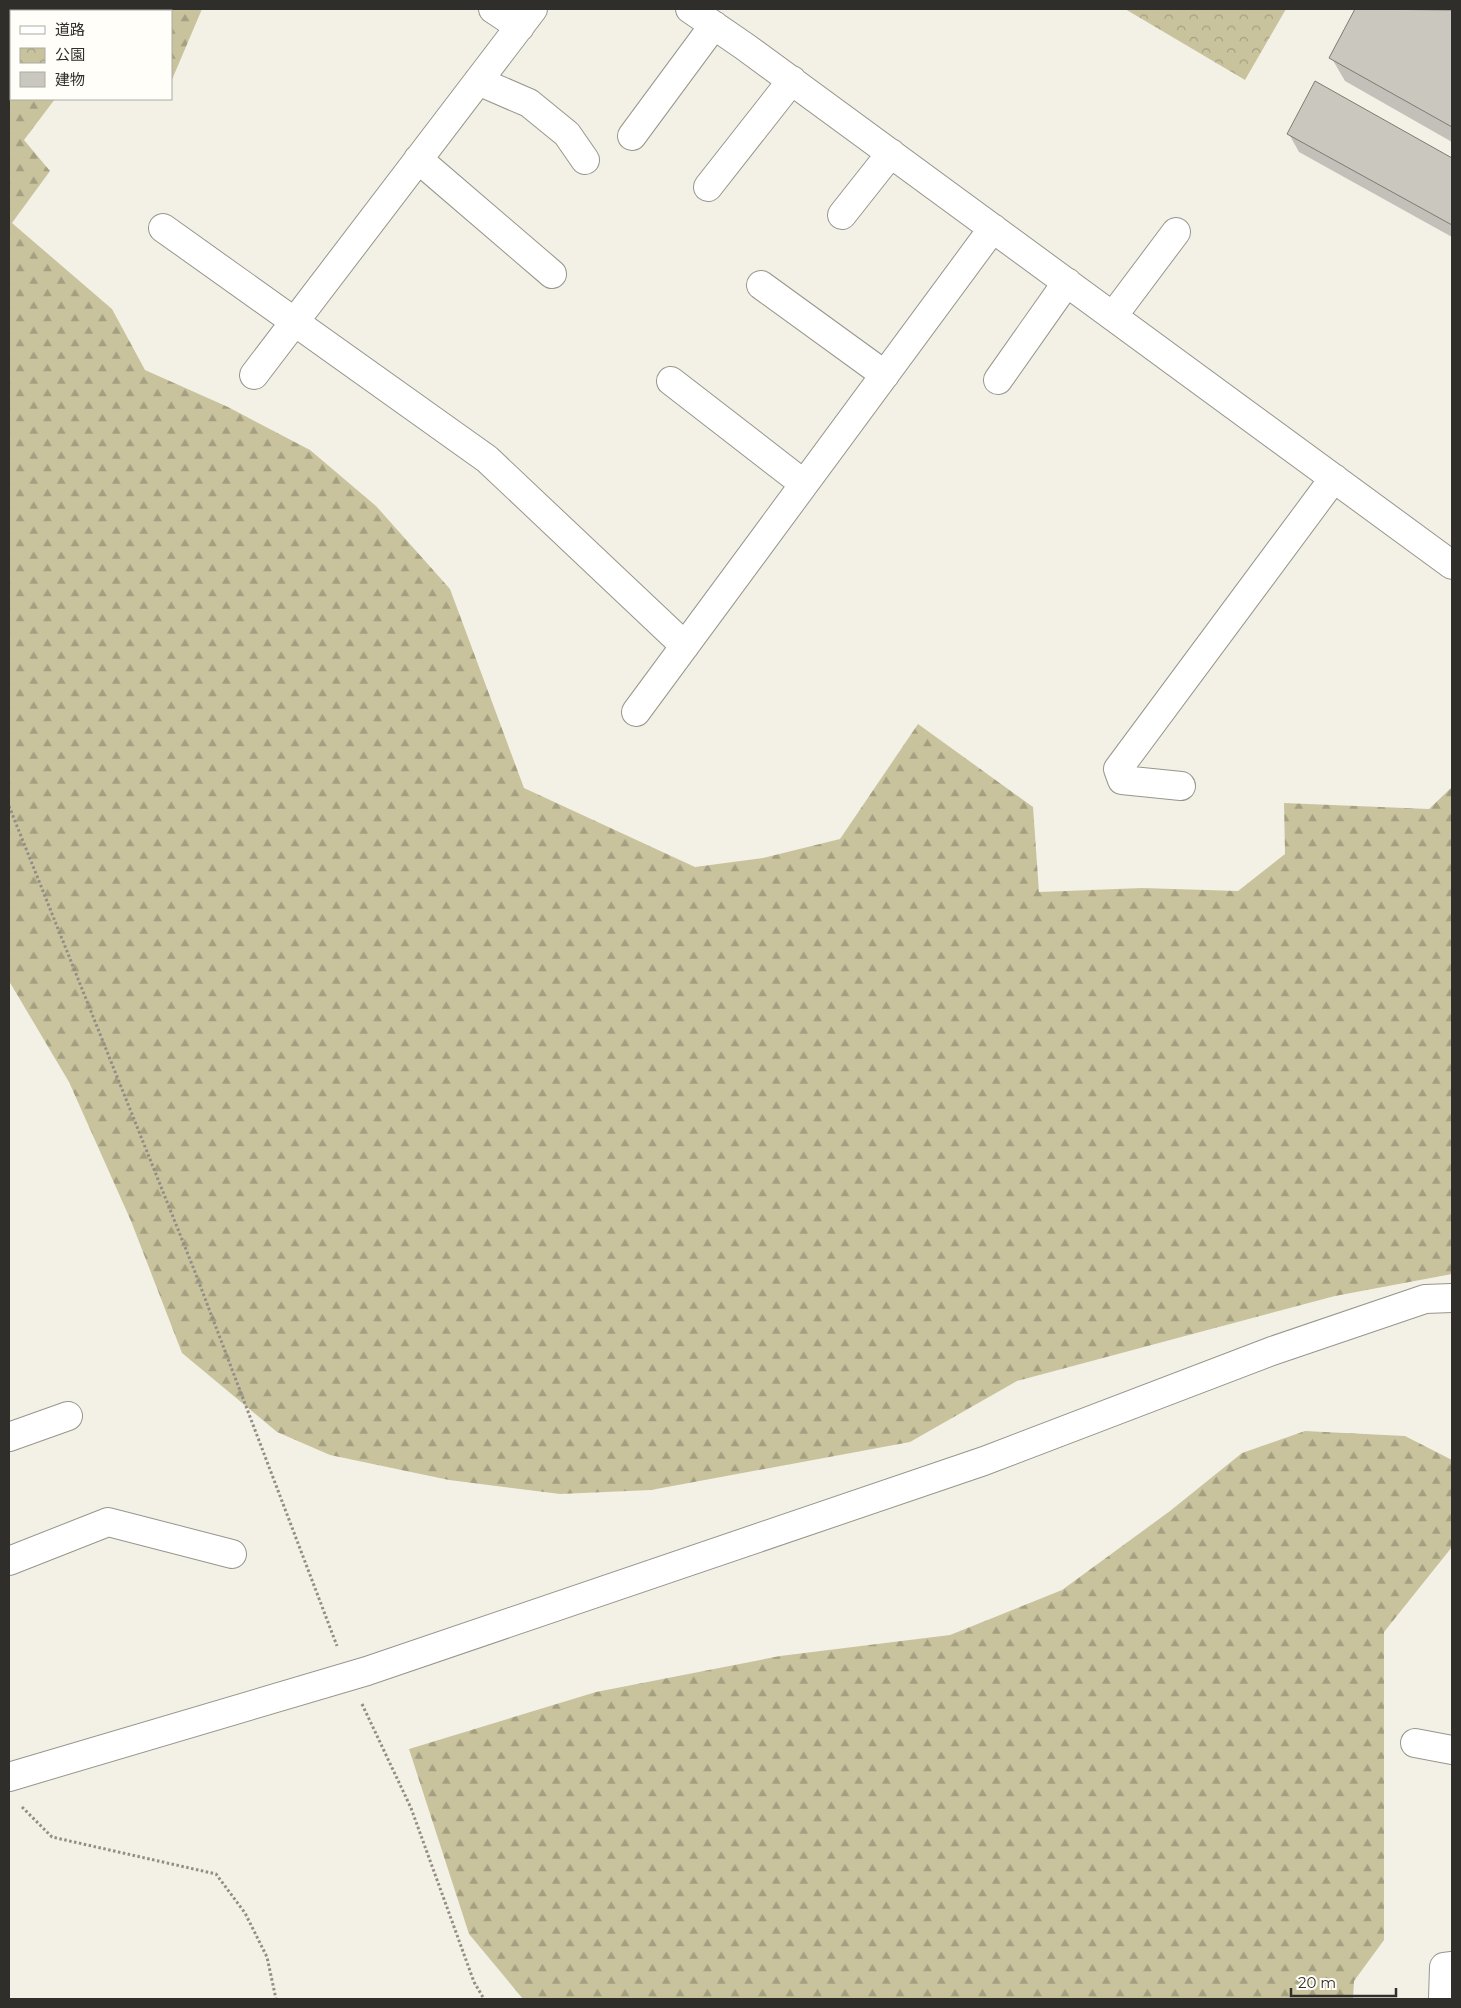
<svg xmlns="http://www.w3.org/2000/svg" width="1461" height="2008" viewBox="0 0 1461 2008" font-family="Montserrat,'Noto Sans JP',sans-serif">
  <style>
    .forest { fill: url(#forest-firs) }
    .park { fill: url(#park-crowns) }
    .shadow { fill: #0003 }
    .building { fill: #cac8be; stroke: #7d7b72 }
    .lines { fill: none; stroke-linecap: round; stroke-linejoin: round }
    .minor-casing { stroke: #97968c; stroke-width: 30 }
    .path { stroke: #908e87; stroke-width: 3; stroke-dasharray: 2.5 2.5; stroke-linecap: butt }
    .minor { stroke: #fff; stroke-width: 28 }
  </style>
  <defs>
    <pattern id="forest-firs" width="22" height="20" patternUnits="userSpaceOnUse" patternTransform="scale(1.25)"><rect width="22" height="20" fill="#c9c39d"/><path d="M5 1l3.5 6h-7zM16 11l3.5 6h-7z" fill="#a49f80"/></pattern>
    <pattern id="park-crowns" width="20" height="18" patternUnits="userSpaceOnUse" patternTransform="scale(1.25)"><rect width="20" height="18" fill="#c9c39d"/><path d="M2 6a3 3 0 1 1 6 0M12 15a3 3 0 1 1 6 0" fill="none" stroke="#a49f80"/></pattern>
  </defs>
  <rect width="100%" height="100%" fill="#f3f1e6"/>
  <path class="forest" d="M9 9H202L171 82V11H11V99H55L24 140 50 171 12 223 112 309 145 370 228 407 310 450 376 506 450 589 524 788 695 867 763 858 840 839 918 724 1033 807 1039 892 1142 888 1238 891 1285 854 1284 803 1429 809 1452 787V1274L1335 1296 1017 1381 910 1442 651 1490 560 1494 449 1480 330 1455 277 1432 182 1353 131 1221 69 1082 9 981Z
    M1305 1431 1405 1436 1452 1460V1547L1384 1632V1940L1354 1981 1353 1999H523L469 1934 409 1749 596 1692 780 1656 950 1635 1062 1590 1170 1511 1242 1453Z"/>
  <path class="park" d="M1125 9H1286L1245 80Z"/>
  <path class="shadow" d="M1356 9H1446L1452 12V142L1345 81 1331 57Z
    M1315 83 1452 159V237L1299 152 1289 134Z"/>
  <path class="building" d="M1355 9 1452 10V127L1329 58Z
    M1315 81 1452 158V225L1287 134Z"/>
  <g class="lines">
    <g class="minor-casing">
      <path id="minor" d="M493 9 520 27
        M690 9 744 46 1452 565
        M478 81 529 103 567 134 585 160
        M632 136 714 25
        M418 159 552 274
        M708 187 792 80
        M842 215 891 153
        M163 228 487 459 685 646
        M761 285 885 375
        M1113 316 1176 232
        M254 375 533 9
        M998 380 1067 282
        M671 381 804 484
        M636 712 993 228
        M1181 786 1122 780 1118 769 1334 478
        M9 1437 68 1416
        M9 1561 108 1522 232 1554
        M1415 1743 1452 1750
        M9 1777 367 1671 984 1461 1272 1351 1425 1299 1452 1298
        M1443 1999 1444 1967 1452 1966"/>
    </g>
    <path class="path" d="M9 806 195 1272 337 1646
      M362 1704 411 1808 474 1982 484 1999
      M22 1807 52 1837 216 1874 245 1913 267 1957 276 1999"/>
    <use href="#minor" class="minor"/>
  </g>
  <rect width="1461" height="2008" fill="none" stroke="#2f2e2a" stroke-width="20"/>
  <rect x="10" y="10" width="162" height="90" fill="#fffef8" stroke="#acaba6"/>
  <rect x="20" y="26" width="25" height="8" fill="#ffffff" stroke="#acaba6"/>
  <text x="55" y="35" font-size="15" fill="#2f2e2a">道路</text>
  <rect x="20" y="48" width="25" height="15" fill="url(#park-crowns)" stroke="#acaba6"/>
  <text x="55" y="60" font-size="15" fill="#2f2e2a">公園</text>
  <rect x="20" y="72" width="25" height="15" fill="#cac8be" stroke="#acaba6"/>
  <text x="55" y="85" font-size="15" fill="#2f2e2a">建物</text>
  <path d="M1291 1988v8h105v-8" fill="none" stroke="#2f2e2a" stroke-width="2.5"/>
  <text x="1298" y="1988" font-size="15" fill="#2f2e2a" stroke="#fffef8" stroke-width="4" paint-order="stroke">20 m</text>
</svg>
